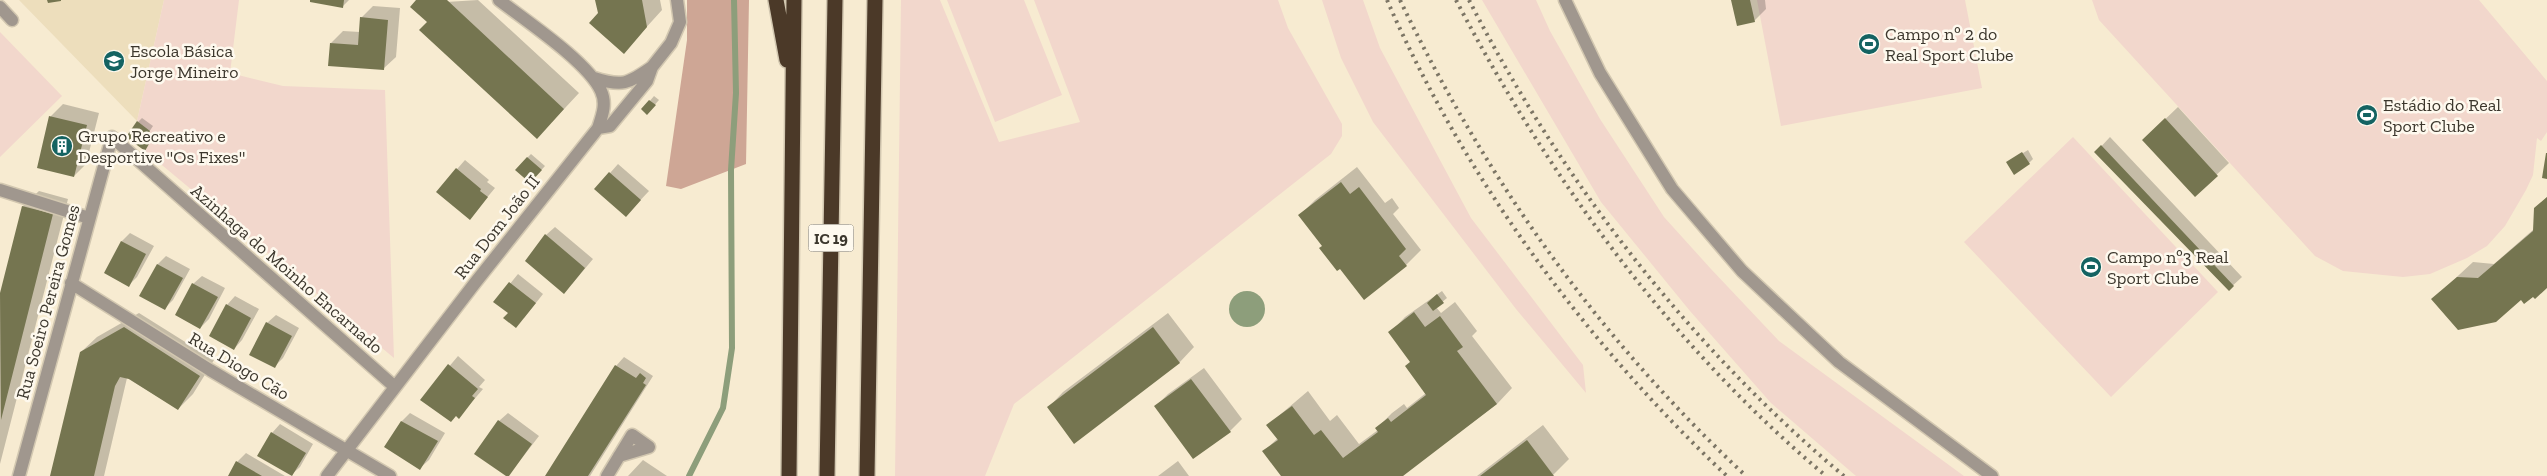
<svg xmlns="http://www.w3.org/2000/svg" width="2547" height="476" viewBox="0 0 2547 476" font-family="'Zilla Slab',serif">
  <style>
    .built { fill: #eddebc }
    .green { fill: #f2d7cc }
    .forest { fill: #cea695 }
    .water { fill: #8d9e7b }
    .shadow { fill: #0003 }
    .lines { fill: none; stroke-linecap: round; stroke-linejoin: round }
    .stream { stroke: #8d9e7b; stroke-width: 6 }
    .building { fill: #757550 }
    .minor-casing { stroke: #d2c7b0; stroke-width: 15 }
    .highway-casing { stroke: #d2c7b0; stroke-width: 18 }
    .minor { stroke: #a0978e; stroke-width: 12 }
    .highway { stroke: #4b3928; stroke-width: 15 }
    .rail { stroke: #7c7565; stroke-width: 4; stroke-dasharray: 2.5 5; stroke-linecap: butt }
    .labels { text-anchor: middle; stroke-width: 5; stroke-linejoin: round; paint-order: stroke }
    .shield { fill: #fef9ee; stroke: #767167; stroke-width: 1 }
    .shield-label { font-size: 16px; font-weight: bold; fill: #3c372d }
    .poi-label { font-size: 18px; fill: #3c372d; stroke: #fef9ee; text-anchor: start }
    .street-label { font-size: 18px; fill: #3c372d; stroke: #fef9ee }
  </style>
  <rect width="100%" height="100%" fill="#f7ebd1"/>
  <path class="built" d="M19 0H164L137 121Z"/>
  <path class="green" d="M164 0H239L230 73 283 86 385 90 394 358 145 151 149 144 144 140 150 131 137 121Z
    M901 0H940L999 142 1080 122 1034 0H1278L1288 28 1342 124V136L1331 154 1014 404 985 476H895Z
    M947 0H1024L1062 95 995 122Z
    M1322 0H1363L1380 48 1471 218 1583 365 1586 393 1516 309 1373 122 1341 58Z
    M1482 0H1536L1550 31 1600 119 1664 217 1711 269 1779 341 1964 476H1856L1771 403 1690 311 1601 202Z
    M1757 0H1965L1982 88 1781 126Z
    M2092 0H2479L2547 81V132L2541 141 2537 138 2533 175 2526 190 2505 226 2487 246 2467 258 2430 274 2403 277 2343 271 2315 256 2099 20Z
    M0 32 62 96 0 157Z
    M2073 137 2218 292 2111 397 1964 242Z"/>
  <path class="forest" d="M687 0H749L746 164 681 189 666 186 687 40Z"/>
  <path class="water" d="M1229 309a18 18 0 1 1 36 0a18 18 0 1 1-36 0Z"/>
  <path class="shadow" d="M311 0H349L342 7Z
    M418 0H445L446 2 478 0 579 93 552 122 432 17Z
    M596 0H660L662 10 624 52 599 13Z
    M1733 0H1765L1766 9 1754 21Z
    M373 6 400 8 396 57 383 69 331 43 343 31 360 32 361 18Z
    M654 96 659 100 651 109H643Z
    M63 104 99 113 86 164 74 176 38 167 51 116Z
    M2178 107 2229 163 2195 195 2156 128Z
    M142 118 153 126 147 135 152 140 144 149 138 122Z
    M2110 137 2242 277 2229 289 2096 152Z
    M2028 150 2033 159 2029 163 2010 161Z
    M531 154 545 166 534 178 527 158Z
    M465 160 489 180 487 182 495 188 470 218 437 192Z
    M618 164 649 191 634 207 596 189Z
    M1357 167 1385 203 1392 198 1399 208 1393 214 1421 250 1406 265 1324 245 1300 215 1315 200Z
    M39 191 68 199 0 464V298L23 206Z
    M2547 197V286L2521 299H2433L2473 262 2494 264 2534 229 2535 208Z
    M555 227 593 259 572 284 546 235Z
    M130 233 154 246 137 277 129 285 105 272 122 241Z
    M166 256 190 269 173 300 165 308 141 295 158 264Z
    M518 274 543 294 524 318 495 302Z
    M202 276 225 288 209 319 200 328 193 284Z
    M1442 291 1447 298 1436 307 1441 313 1455 302 1477 331 1472 336 1512 388 1497 404 1401 476H1283L1264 451 1278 438 1268 425 1308 391 1330 421 1337 415 1359 444 1378 430 1377 428 1392 413 1404 404 1407 408 1426 393 1411 361 1390 333 1405 317Z
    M235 296 259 309 242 340 234 349 227 305Z
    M139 313 214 360 193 394 178 409 127 378 104 476H51L81 352 97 337Z
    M1168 313 1194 347 1179 363 1048 408 1063 392Z
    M276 315 299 328 283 358 274 367 267 323Z
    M458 356 485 380 479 387 483 389 459 417 421 400Z
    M624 357 653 376 590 476H547L616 366Z
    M1204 368 1242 419 1230 431 1156 406 1168 394Z
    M410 413 445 433 429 460 420 468 386 447 402 421Z
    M508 413 539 436 508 476 499 421Z
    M280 424 313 444 300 467 291 475 272 433Z
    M1543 425 1569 459 1552 476H1477Z
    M246 453 285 476H229L237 462Z
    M643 460 667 476H628Z
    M1178 461 1189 476H1158Z"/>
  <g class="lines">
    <path class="stream" d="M689 476 723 408 732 348 731 170 736 93 734 0"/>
  </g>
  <path class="building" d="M47 0H61V1L48 3Z
    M310 0H344L343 8 310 2Z
    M416 0H447L564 109 537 139 419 30 427 22 410 7Z
    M595 0H642L647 27 624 54 589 23 598 13Z
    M1731 0H1750L1755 22 1737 26Z
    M360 17 388 20 384 70 328 66 330 43 358 45Z
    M649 100 656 105 647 115 641 109Z
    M49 116 87 125 74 177 37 168Z
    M2165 118 2218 176 2195 197 2142 140Z
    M137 121 150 131 144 140 149 144 145 151 126 137Z
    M2101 145 2234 286 2229 291 2094 152Z
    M2022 152 2030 164 2014 175 2006 162Z
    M2546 153H2547V179L2542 178Z
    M527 157 542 170 530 183 515 170Z
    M456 168 481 189 480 191 488 197 470 220 436 192Z
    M609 172 641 200 626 217 594 189Z
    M1341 182 1350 194 1359 187 1406 249 1399 256 1407 266 1364 300 1340 269 1337 271 1319 248 1322 246 1298 215Z
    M2547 197V288L2535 299 2533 297 2524 304 2521 300 2496 322 2458 330 2431 299 2457 277 2478 278 2533 231 2534 208Z
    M22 206 53 214 1 420 0 293Z
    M545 234 585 268 564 294 525 261Z
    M121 241 146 254 129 287 104 273Z
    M157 264 183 278 165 310 139 296Z
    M509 282 536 303 516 328 503 318 508 313 493 302Z
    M192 283 218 297 200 329 175 315Z
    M1437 294 1444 303 1433 311 1427 303Z
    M226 304 251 318 234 350 209 336Z
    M1414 312 1425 327 1440 316 1463 347 1457 351 1497 404 1403 476H1281L1262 451 1278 440 1266 425 1292 406 1314 435 1321 430 1343 458 1378 432 1375 428 1388 418 1391 422 1426 395 1405 366 1410 362 1388 332Z
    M266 322 292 336 275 368 249 355Z
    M124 327 200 376 178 410 129 379 120 377 115 386 94 476H50L80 352Z
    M1153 327 1180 363 1074 444 1047 407Z
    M448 364 478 389 472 396 475 398 459 419 456 416 451 422 420 400Z
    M615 365 636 378 640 373 646 378 643 383 646 385 588 476H545Z
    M1191 379 1231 432 1193 459 1154 406Z
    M498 420 532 444 509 476H506L474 454Z
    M401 421 438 441 420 470 384 447Z
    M271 432 306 453 292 476 257 456Z
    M1527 440 1554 476H1480Z
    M236 461 262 476H228Z"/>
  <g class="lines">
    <g class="minor-casing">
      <path id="minor" d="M499 0C526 21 588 62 601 91 607 104 602 116 598 128
        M1565 0 1600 73 1672 189 1742 271 1839 362 1992 476
        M0 7 12 20
        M594 78C622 87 628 84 652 67
        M0 190 89 218
        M71 283 210 370 390 476
        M19 476 112 137 395 387
        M327 476 475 283 595 132 598 128 610 126 647 81 652 67 671 43 680 22 677 0
        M607 476 632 435 649 447 619 456"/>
    </g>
    <g class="highway-casing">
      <path id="highway" d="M776 0 787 60
        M789 476 794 0
        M827 476 835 0
        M867 476 875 0"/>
    </g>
    <use href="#minor" class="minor"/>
    <use href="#highway" class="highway"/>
    <path class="rail" d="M1387 0C1465 179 1586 343 1727 476
      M1400 0C1487 181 1599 339 1746 476
      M1456 0C1549 178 1671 346 1826 476
      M1469 0C1561 180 1689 346 1844 476"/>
  </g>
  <defs>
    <g id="stadium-disc" transform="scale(1.125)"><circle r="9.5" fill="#146362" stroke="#fef9ee"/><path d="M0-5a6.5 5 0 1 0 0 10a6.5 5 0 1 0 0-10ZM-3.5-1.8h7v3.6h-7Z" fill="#fff"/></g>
    <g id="school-disc" transform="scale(1.125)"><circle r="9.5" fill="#146362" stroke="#fef9ee"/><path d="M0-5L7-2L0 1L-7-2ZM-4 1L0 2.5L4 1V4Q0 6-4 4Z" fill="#fff"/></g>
    <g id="building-disc" transform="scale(1.125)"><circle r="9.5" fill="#146362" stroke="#fef9ee"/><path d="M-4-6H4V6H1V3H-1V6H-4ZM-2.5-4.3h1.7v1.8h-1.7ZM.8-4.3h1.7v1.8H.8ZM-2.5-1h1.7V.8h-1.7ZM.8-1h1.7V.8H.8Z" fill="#fff"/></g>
  </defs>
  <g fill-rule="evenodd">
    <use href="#stadium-disc" x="1869" y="44"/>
    <use href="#school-disc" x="114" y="61"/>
    <use href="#stadium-disc" x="2367" y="115"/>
    <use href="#building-disc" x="62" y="146"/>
    <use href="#stadium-disc" x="2091" y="267"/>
  </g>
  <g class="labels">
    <rect class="shield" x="808.5" y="224.5" width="45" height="27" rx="4"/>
    <g class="shield-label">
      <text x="831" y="244">IC 19</text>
    </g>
    <g class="poi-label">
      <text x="1885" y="40">Campo nº 2 do<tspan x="1885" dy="21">Real Sport Clube</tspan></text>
      <text x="130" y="57">Escola Básica<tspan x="130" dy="21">Jorge Mineiro</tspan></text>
      <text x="2383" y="111">Estádio do Real<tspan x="2383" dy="21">Sport Clube</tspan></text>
      <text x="78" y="142">Grupo Recreativo e<tspan x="78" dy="21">Desportive "Os Fixes"</tspan></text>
      <text x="2107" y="263">Campo nº3 Real<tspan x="2107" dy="21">Sport Clube</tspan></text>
    </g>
    <g class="street-label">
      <text transform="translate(497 227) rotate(-52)" y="6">Rua Dom João II</text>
      <text transform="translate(287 269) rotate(41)" y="6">Azinhaga do Moinho Encarnado</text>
      <text transform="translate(48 302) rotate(-75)" y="6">Rua Soeiro Pereira Gomes</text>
      <text transform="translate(239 366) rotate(31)" y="6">Rua Diogo Cão</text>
    </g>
  </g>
</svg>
